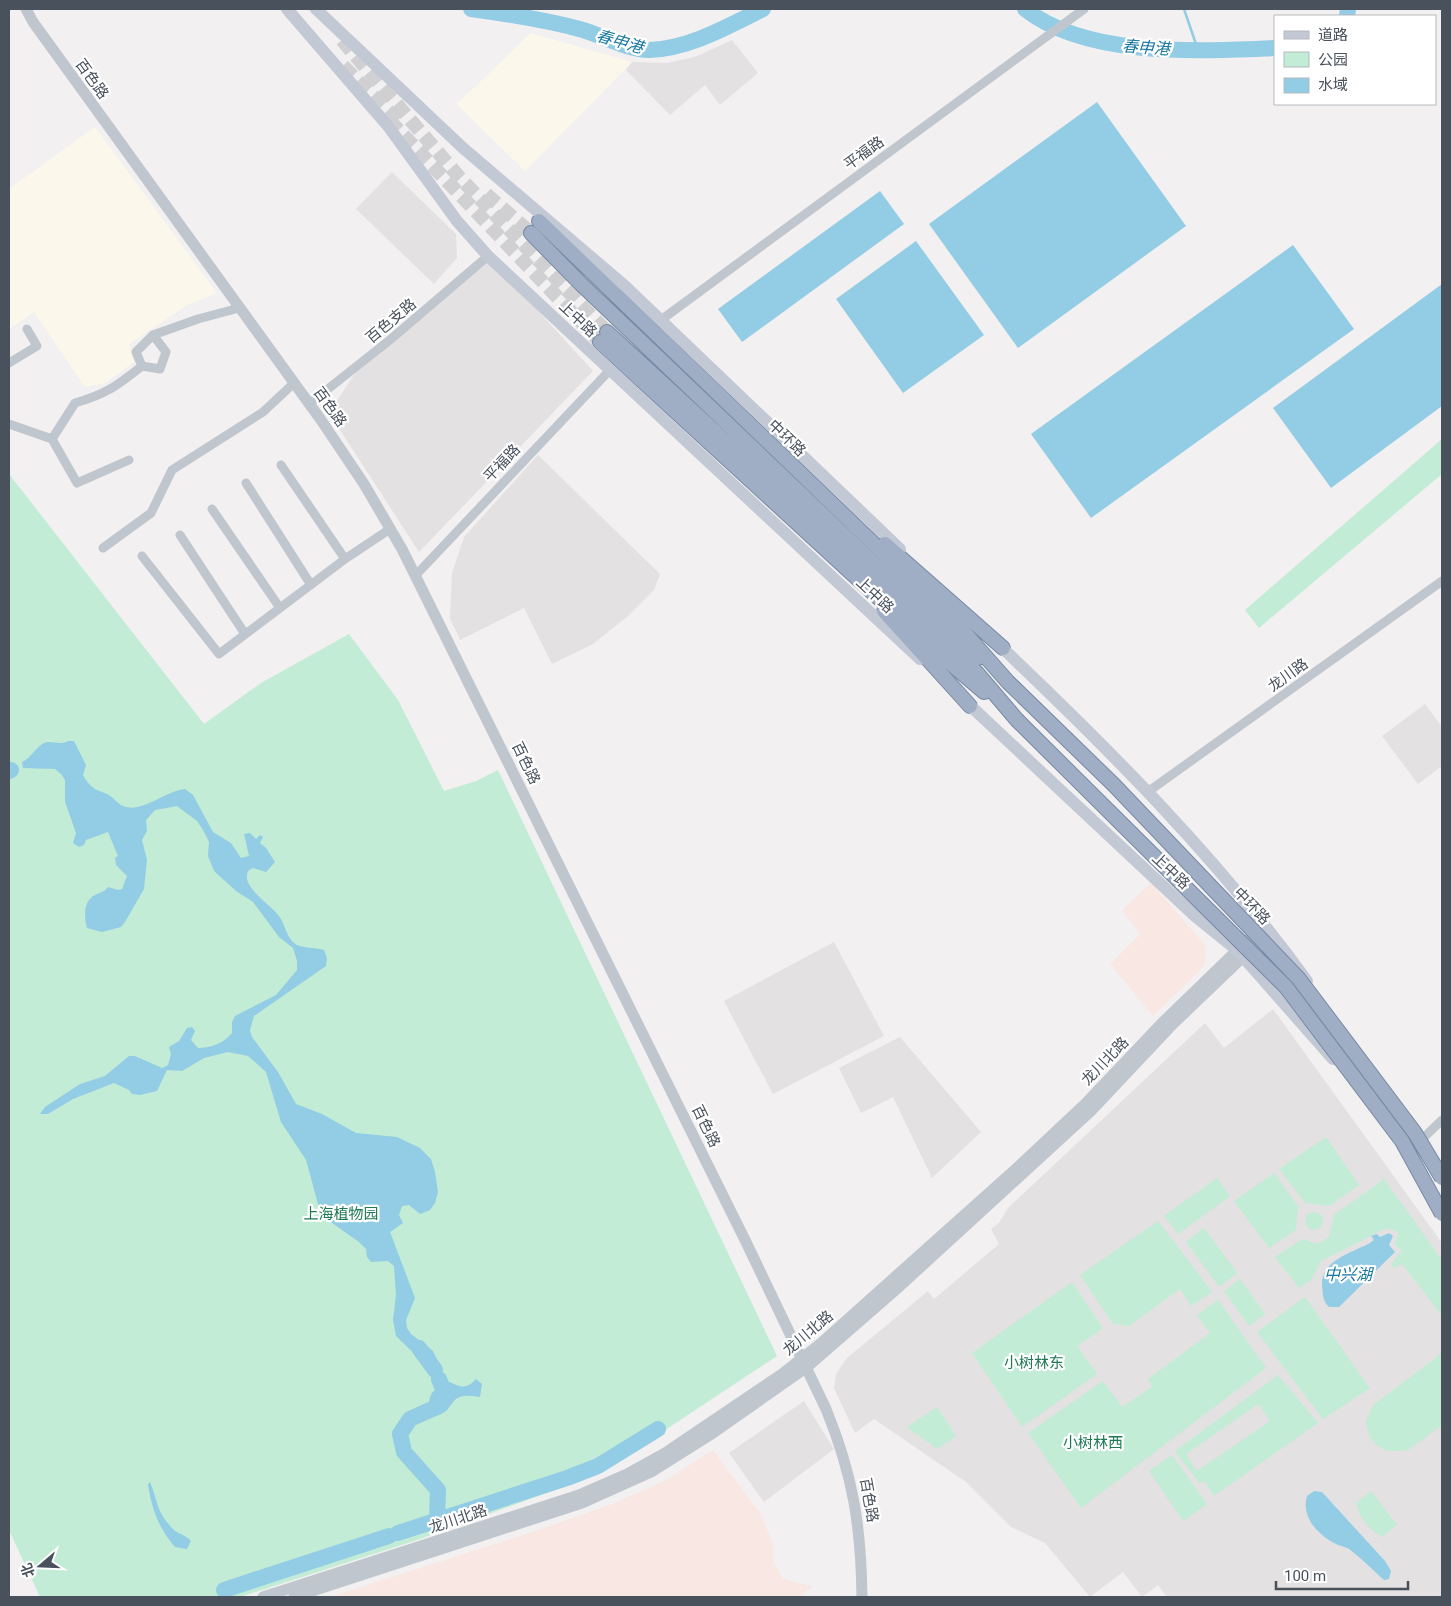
<svg xmlns="http://www.w3.org/2000/svg" width="1451" height="1606" viewBox="0 0 1451 1606" font-family="Roboto,'Noto Sans SC',sans-serif">
  <style>
    .commercial { fill: #fbf8eb }
    .education { fill: #e3e1e1 }
    .medical { fill: #f9e7e3 }
    .green { fill: #c2ecd6; fill-rule: evenodd }
    .water { fill: #93cce5 }
    .lines { fill: none; stroke-linecap: round; stroke-linejoin: round }
    .stream { stroke: #93cce5; stroke-width: 2.5 }
    .river { stroke: #93cce5; stroke-width: 16 }
    .trunk-tunnel { stroke: #d0d0d2; stroke-width: 14; stroke-dasharray: 14 7; stroke-linecap: butt }
    .trunk-casing { stroke: #7789a6; stroke-width: 16 }
    .minor { stroke: #bfc6cd; stroke-width: 9 }
    .tertiary { stroke: #bfc6cd; stroke-width: 11 }
    .secondary { stroke: #c2c9d5; stroke-width: 12 }
    .trunk { stroke: #9faec4; stroke-width: 14 }
    .trunk-bridge-casing { stroke: #7789a6; stroke-width: 16; stroke-linecap: butt }
    .trunk-bridge { stroke: #9faec4; stroke-width: 14 }
    .labels { text-anchor: middle; stroke-width: 4.5; stroke-linejoin: round; paint-order: stroke }
    .street-label { font-size: 15px; fill: #49515c; stroke: #fff }
    .park-label { font-size: 15px; fill: #1f7954; stroke: #fff }
    .water-label { font-size: 16px; font-style: italic; fill: #1777a1; stroke: #fff }
  </style>
  <rect width="100%" height="100%" fill="#f2f0f0"/>
  <path class="commercial" d="M531 33 632 62 525 171 457 104Z
    M95 127 217 293 187 305 129 344 134 362 105 383 85 387 34 312 9 329V189Z"/>
  <path class="education" d="M732 40 758 73 720 105 705 85 670 115 626 70 632 62 667 63 695 57Z
    M392 172 456 234 457 258 434 284 356 209Z
    M488 256 593 371 419 552 329 413 361 364Z
    M538 455 660 574 654 590 628 616 593 644 552 664 524 608 460 640 450 618 452 573 464 537Z
    M1425 704 1442 727V766L1418 784 1382 736Z
    M834 942 884 1036 773 1094 724 1001Z
    M1273 1009 1442 1243V1597H1167L1158 1585 1142 1597 1123 1572 1090 1597 1045 1543 1011 1527 966 1482 874 1419 855 1433 834 1388 836 1374 847 1358 928 1291 934 1299 999 1244 991 1229 999 1223 1008 1208 1205 1023 1224 1048Z
    M900 1037 981 1132 932 1178 893 1097 861 1113 839 1068Z
    M804 1401 834 1449 764 1502 729 1453Z"/>
  <path class="medical" d="M1151 883 1206 946 1204 966 1153 1016 1110 964 1140 934 1122 910Z
    M713 1450 760 1513 773 1544 774 1563 783 1579 812 1586 801 1597H330L536 1531 615 1503 666 1480Z"/>
  <path class="green" d="M1442 439V474L1259 628 1245 610Z
    M9 474 204 724 261 683 349 634 398 700 444 791 476 781 498 770 777 1356 632 1452 572 1484 414 1541 240 1597H40L9 1530Z
    M1326 1137 1359 1185 1329 1206 1305 1203 1279 1169Z
    M1274 1173 1298 1206 1296 1230 1269 1248 1234 1201Z
    M1217 1178 1230 1196 1178 1234 1164 1216Z
    M1384 1179 1442 1260V1316L1402 1264 1394 1268 1391 1264 1402 1251 1395 1244 1398 1232 1386 1228 1321 1261 1311 1280 1299 1288 1275 1257 1302 1239 1318 1244 1329 1237 1334 1215Z
    M1305 1221a9 9 0 1 1 18 0a9 9 0 1 1-18 0Z
    M1158 1221 1212 1292 1191 1306 1180 1289 1129 1326 1113 1324 1080 1275Z
    M1204 1228 1237 1273 1219 1287 1186 1242Z
    M1240 1279 1265 1314 1249 1326 1224 1291Z
    M1072 1282 1103 1328 1077 1346 1097 1374 1022 1427 972 1353Z
    M1305 1297 1370 1388 1323 1419 1257 1332Z
    M1218 1300 1266 1368 1081 1508 1028 1433 1103 1381 1122 1407 1152 1387 1148 1379 1210 1333 1197 1315Z
    M1442 1353V1425L1408 1450 1396 1451H1387L1376 1445 1369 1436 1366 1421 1373 1405Z
    M1278 1375 1318 1423 1214 1496 1204 1481 1199 1483 1175 1451ZM1258 1404 1270 1421 1197 1471 1186 1454Z
    M937 1407 956 1436 937 1449 907 1427Z
    M1172 1455 1207 1504 1183 1521 1149 1471Z
    M1371 1491 1397 1525 1382 1537C1367 1527 1361 1520 1356 1503Z"/>
  <path class="water" d="M1097 102 1186 226 1018 348 929 224Z
    M880 191 904 224 742 342 718 309Z
    M916 241 984 335 903 393 836 299Z
    M1293 245 1354 329 1091 518 1031 434Z
    M1442 284V406L1331 488 1273 408Z
    M68 741H74L86 765 83 775C89 787 96 790 107 794 113 797 117 803 123 806 141 814 165 791 185 789L193 795 213 832 231 843 241 858 249 856 244 834 250 833 256 839 260 835 263 837 260 843 266 848 275 862 266 872 253 868 249 870C238 885 271 905 279 916 285 924 286 936 294 943 301 949 315 947 324 950L327 958 326 966 254 1016 250 1030 252 1037 278 1072 296 1104 322 1114 356 1133 397 1137 420 1148 431 1159 435 1172 438 1192 435 1203 430 1210 420 1214 409 1205 402 1206 399 1215 403 1223 390 1232 415 1298 406 1320 407 1328 411 1334 433 1351 438 1362 429 1368 396 1336 393 1320 396 1295 394 1266 388 1261 371 1262 367 1257 366 1249 359 1242 321 1215 306 1160 281 1122 266 1072 248 1056 228 1052 204 1058 182 1071 167 1070 157 1091 140 1095 132 1094 129 1090 114 1083 73 1099 48 1114H40L45 1107 80 1084 105 1076 129 1056H135L162 1068 168 1065 171 1054 169 1047 179 1041 187 1028 192 1027 195 1031 191 1040 198 1048C211 1048 224 1043 232 1033V1022L235 1016 276 995 297 970V961L293 948 279 937 253 902 236 891 214 871 208 856 209 842 203 830 197 821 177 806 155 810 146 820 147 831 142 840 147 860 144 889 125 922 121 927 102 932 87 928C84 917 83 901 95 895 101 892 104 892 108 887L118 890 122 889 127 876 116 865 115 858 118 856 108 832 86 840 84 845 79 847 73 843 76 833 65 802V780L61 774 55 769 23 768 22 762C31 758 36 747 44 743 52 740 60 746 68 741Z
    M1389 1233 1393 1236 1389 1245 1395 1252 1339 1307H1329C1322 1300 1323 1294 1322 1285 1321 1260 1352 1253 1370 1243L1374 1240 1371 1236 1377 1234 1380 1237Z
    M476 1379 482 1384 480 1397C444 1391 460 1410 433 1417L429 1412C428 1392 433 1389 450 1382 461 1388 467 1389 476 1379Z
    M150 1482C158 1501 156 1511 172 1528 177 1534 186 1535 191 1541L187 1549 175 1547C159 1529 151 1507 148 1484Z
    M1314 1491 1322 1492 1385 1561 1391 1571 1389 1579 1384 1580C1372 1569 1362 1559 1349 1549 1344 1546 1339 1546 1334 1543 1317 1534 1301 1516 1307 1496Z"/>
  <g class="lines">
    <path class="stream" d="M1184 9 1198 50"/>
    <path class="river" d="M471 9C508 14 547 20 583 30 603 36 628 50 649 50 689 49 728 26 763 9
      M1025 9C1087 58 1200 51 1275 48
      M1347 16 1348 9
      M9 771 11 770
      M419 1348 435 1370
      M437 1521 438 1490 404 1452 400 1434 410 1419 441 1405 445 1394 439 1379
      M398 1533 567 1478 598 1466 658 1429
      M224 1590 389 1536"/>
    <path class="trunk-tunnel" d="M342 40 460 178 607 332
      M343 66 400 123
      M389 120 600 342
      M486 194 531 233"/>
    <g class="trunk-casing">
      <path id="trunk" d="M539 221 956 623 1008 682
        M531 233 581 284 948 634 978 658
        M607 332 977 673 1017 720
        M600 342 944 658 984 692
        M885 544 1003 648
        M884 611 970 706"/>
    </g>
    <path class="minor" d="M661 320 1084 9
      M153 335 166 352 160 369 142 366 136 352 153 335 198 319 239 308
      M9 363 37 346 27 329
      M309 404 391 339 488 256
      M9 424 52 439 75 403C106 394 117 386 142 366
      M52 439 77 483 129 460
      M246 483 311 585
      M212 509 280 608
      M180 535 245 634
      M103 548 151 513 172 470 263 412 294 383
      M142 556 219 654 345 559 281 465
      M345 559 390 529
      M416 575 609 371
      M1149 791 1442 581
      M1417 1144 1442 1120"/>
    <path class="tertiary" d="M26 9 33 22 321 420 364 484 402 549 746 1242 826 1409C853 1475 861 1526 862 1597
      M263 1597 579 1495 627 1474 665 1453 782 1374 820 1344 1019 1166 1085 1104 1161 1024 1260 928
      M294 1597 582 1503 651 1472 713 1433 807 1367 900 1286 1091 1111 1173 1024 1266 935"/>
    <path class="secondary" d="M287 9 388 126 457 221 488 256 920 659
      M316 9 463 148 625 286 900 549
      M995 641C1107 747 1216 856 1307 981
      M962 698 1195 916 1237 950 1333 1059"/>
    <use href="#trunk" class="trunk"/>
    <g class="trunk-bridge-casing">
      <path id="trunk-bridge" d="M1008 682 1114 785 1299 979 1415 1133 1442 1178
        M1017 720 1286 987 1402 1141 1442 1214"/>
    </g>
    <use href="#trunk-bridge" class="trunk-bridge"/>
  </g>
  <g class="labels">
    <g class="street-label">
      <text transform="translate(92 79) rotate(54)" y="5">百色路</text>
      <text transform="translate(864 153) rotate(-36)" y="5">平福路</text>
      <text transform="translate(578 319) rotate(43)" y="5">上中路</text>
      <text transform="translate(391 321) rotate(-40)" y="5">百色支路</text>
      <text transform="translate(330 407) rotate(54)" y="5">百色路</text>
      <text transform="translate(787 438) rotate(44)" y="5">中环路</text>
      <text transform="translate(502 463) rotate(-47)" y="5">平福路</text>
      <text transform="translate(875 595) rotate(43)" y="5">上中路</text>
      <text transform="translate(1288 675) rotate(-36)" y="5">龙川路</text>
      <text transform="translate(526 763) rotate(64)" y="5">百色路</text>
      <text transform="translate(1171 871) rotate(43)" y="5">上中路</text>
      <text transform="translate(1252 906) rotate(46)" y="5">中环路</text>
      <text transform="translate(1105 1061) rotate(-46)" y="5">龙川北路</text>
      <text transform="translate(706 1126) rotate(64)" y="5">百色路</text>
      <text transform="translate(808 1333) rotate(-40)" y="5">龙川北路</text>
      <text transform="translate(869 1500) rotate(80)" y="5">百色路</text>
      <text transform="translate(458 1519) rotate(-18)" y="5">龙川北路</text>
    </g>
    <g class="park-label">
      <text x="341" y="1219">上海植物园</text>
      <text x="1034" y="1368">小树林东</text>
      <text x="1093" y="1448">小树林西</text>
    </g>
    <g class="water-label">
      <text transform="translate(620 41) rotate(16)" y="6">春申港</text>
      <text transform="translate(1146 47) rotate(4)" y="6">春申港</text>
      <text x="1348" y="1280">中兴湖</text>
    </g>
  </g>
  <rect width="1451" height="1606" fill="none" stroke="#49515c" stroke-width="20"/>
  <rect x="1274" y="15" width="162" height="90" fill="#ffffff" stroke="#b6b9be"/>
  <rect x="1284" y="31" width="25" height="8" fill="#c2c9d5" stroke="#b6b9be"/>
  <text x="1318" y="40" font-size="15" fill="#49515c">道路</text>
  <rect x="1284" y="52" width="25" height="15" fill="#c2ecd6" stroke="#b6b9be"/>
  <text x="1318" y="65" font-size="15" fill="#49515c">公园</text>
  <rect x="1284" y="78" width="25" height="15" fill="#93cce5" stroke="#b6b9be"/>
  <text x="1318" y="90" font-size="15" fill="#49515c">水域</text>
  <g transform="translate(40 1566) rotate(251)" stroke="#ffffff" stroke-width="4" paint-order="stroke">
  <path d="M0-4L9 19L0 12L-9 19Z" fill="#49515c"/>
  <text y="-8" font-size="14" font-weight="bold" text-anchor="middle" fill="#49515c">北</text>
  </g>
  <path d="M1276 1581v8h132v-8" fill="none" stroke="#49515c" stroke-width="2.5"/>
  <text x="1284" y="1581" font-size="15" fill="#49515c" stroke="#ffffff" stroke-width="4" paint-order="stroke">100 m</text>
</svg>
